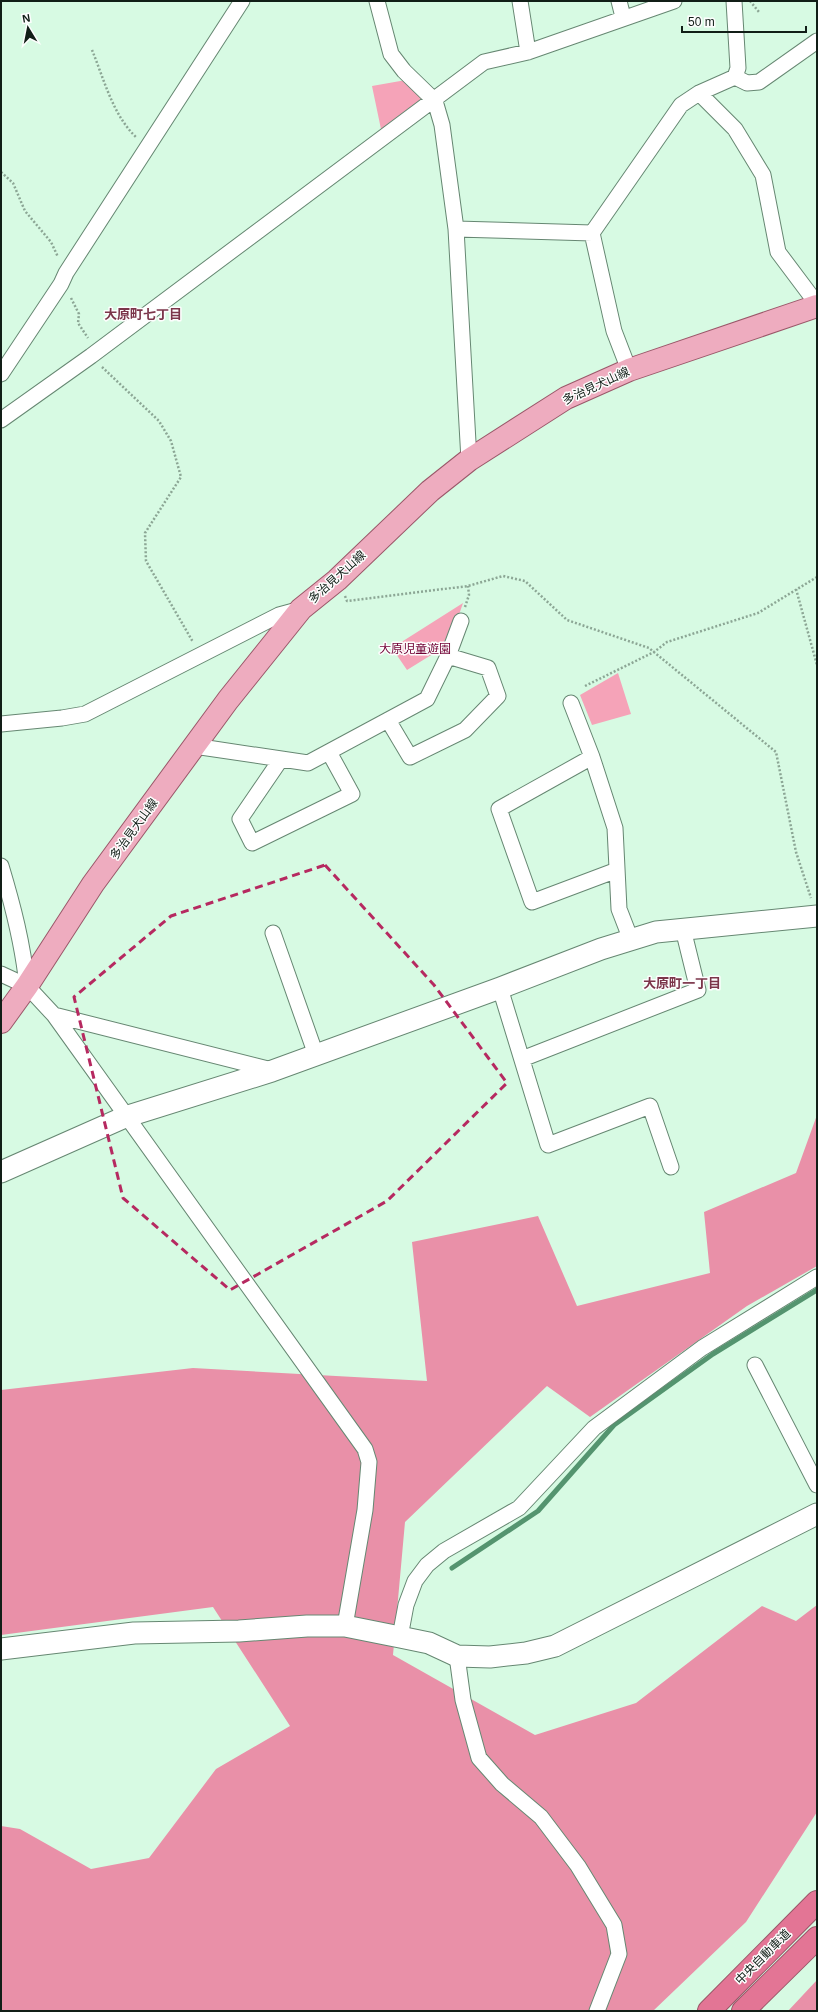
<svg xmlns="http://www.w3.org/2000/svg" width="818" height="2012" viewBox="0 0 818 2012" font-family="Helvetica,'Noto Sans JP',sans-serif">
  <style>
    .green { fill: #f5a3b8 }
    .forest { fill: #e990a8 }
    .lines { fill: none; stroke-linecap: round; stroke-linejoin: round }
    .stream { stroke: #54946f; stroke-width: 5 }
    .street-casing { stroke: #668772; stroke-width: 17 }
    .secondary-casing { stroke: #668772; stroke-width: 23 }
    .primary-casing { stroke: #9a5769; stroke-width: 24 }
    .highway-casing { stroke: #9a5769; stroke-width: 24 }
    .path { stroke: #8ca695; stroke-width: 2.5; stroke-dasharray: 2 2; stroke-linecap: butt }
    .street { stroke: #fff; stroke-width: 15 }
    .secondary { stroke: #fff; stroke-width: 21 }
    .primary { stroke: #eeacbf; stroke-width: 22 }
    .highway { stroke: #e37595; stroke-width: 22 }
    .marked { fill: none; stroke: #b62960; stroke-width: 3; stroke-dasharray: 8 5; stroke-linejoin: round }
    .labels { text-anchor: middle; stroke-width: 3; stroke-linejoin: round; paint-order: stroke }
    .street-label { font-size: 12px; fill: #111e17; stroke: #fdfdfd }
    .park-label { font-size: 12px; fill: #700134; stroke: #fdfdfd }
    .neighbourhood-label { font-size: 13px; font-weight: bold; fill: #7b354a; stroke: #fdfdfd }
  </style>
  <rect width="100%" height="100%" fill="#d7fae3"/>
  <path class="green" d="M406 80 426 102 382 134 372 86Z
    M463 603 449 644 407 670 392 648Z
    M618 673 631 714 592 725 580 695Z"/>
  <path class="forest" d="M817 1115V1266L747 1306 590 1417 547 1386 405 1522 393 1655 535 1735 636 1703 762 1606 796 1621 817 1605V1812L746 1922 653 2011H1V1826L20 1829 91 1869 149 1858 216 1769 290 1726 213 1607 1 1635V1390L193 1368 427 1381 412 1242 538 1216 577 1306 710 1273 704 1212 796 1173Z
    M817 1980V2011H788Z"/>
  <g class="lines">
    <path class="stream" d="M452 1568 538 1511 614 1425 713 1354 817 1290"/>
    <g class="street-casing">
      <path id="street" d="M377 1 391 54 404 71 435 101 442 125 456 229 469 460
        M520 1 528 52
        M619 1 623 17
        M735 77 747 83 759 82 817 41
        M699 93 735 129 763 175 778 252 817 304
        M456 229 592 233
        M629 370 614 331 592 233 681 105 699 93 735 77 738 68 734 1
        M1 374 61 284 66 273 242 1
        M1 420 91 356 484 62 528 52 674 1
        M571 703 592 757 615 828 619 909 631 940
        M388 720 410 757 465 730 498 696 488 668 448 656
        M1 724 62 718 85 714 279 615 301 609
        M194 746 308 763 427 699 448 656 461 621
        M592 757 499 809 532 902 617 870
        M281 759 240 819 252 843 352 794 329 752
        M1 866C13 906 23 944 27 986
        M273 933 316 1055
        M1 974 27 986 54 1015 365 1449 369 1462 365 1510 345 1626
        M500 988 548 1145 650 1106 671 1167
        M54 1015 272 1070
        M522 1059 698 990 683 929
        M755 1365 817 1485
        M400 1637 406 1605 415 1581 427 1565 444 1551 519 1508 594 1428 702 1348 817 1277
        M457 1656 463 1700 479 1758 502 1784 541 1817 578 1866 614 1925 619 1954 597 2011"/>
    </g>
    <g class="secondary-casing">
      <path id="secondary" d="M1 1172 125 1117 272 1071 500 988 601 949 656 932 817 916
        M1 1649 134 1633 239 1631 307 1626H345L400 1637 429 1643 457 1656 490 1657 526 1653 555 1646 817 1514"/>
    </g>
    <g class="primary-casing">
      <path id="primary" d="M1 1022 27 986 93 884 228 700 301 609 337 580 430 491 469 460 566 398 629 370 817 306"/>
    </g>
    <g class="highway-casing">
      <path id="highway" d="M709 2011 817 1902
        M743 2011 817 1938"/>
    </g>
    <path class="path" d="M750 1 759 12
      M92 50C104 79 113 116 137 138
      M1 172 13 183 25 211 51 242 58 257
      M71 298 79 314 78 323 88 338
      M102 367 159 421 171 441 181 477 145 533 146 561 193 642
      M796 589 817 665
      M345 596 347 601 468 586 503 576 525 581 567 620 649 648 776 752 796 852 811 898
      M465 607 469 595 468 586
      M585 686 654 652 667 642 758 613 817 577"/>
    <use href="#street" class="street"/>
    <use href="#secondary" class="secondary"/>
    <use href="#primary" class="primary"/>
    <use href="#highway" class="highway"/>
  </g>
  <path class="marked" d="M325 865 434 985 507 1083 387 1201 230 1290 123 1198 74 997 171 916Z"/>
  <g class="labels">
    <g class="street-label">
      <text transform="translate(596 386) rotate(-25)" y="4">多治見犬山線</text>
      <text transform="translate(337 577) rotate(-42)" y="4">多治見犬山線</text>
      <text transform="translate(134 829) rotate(-54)" y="4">多治見犬山線</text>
      <text transform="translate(763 1957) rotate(-45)" y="4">中央自動車道</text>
    </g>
    <g class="park-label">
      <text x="415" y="653">大原児童遊園</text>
    </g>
    <g class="neighbourhood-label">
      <text x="143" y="319">大原町七丁目</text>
      <text x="682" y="988">大原町一丁目</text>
    </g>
  </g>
  <rect width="818" height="2012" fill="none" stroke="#111e17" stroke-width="4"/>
  <g transform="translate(28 28) rotate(350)" stroke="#fdfdfd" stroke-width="3" paint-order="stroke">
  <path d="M0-3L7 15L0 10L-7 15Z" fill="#111e17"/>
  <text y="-6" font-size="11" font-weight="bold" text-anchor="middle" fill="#111e17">N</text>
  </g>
  <path d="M682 26v6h124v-6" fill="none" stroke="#111e17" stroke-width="2"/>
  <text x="688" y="26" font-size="12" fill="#111e17" stroke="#fdfdfd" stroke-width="3" paint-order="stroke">50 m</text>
</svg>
